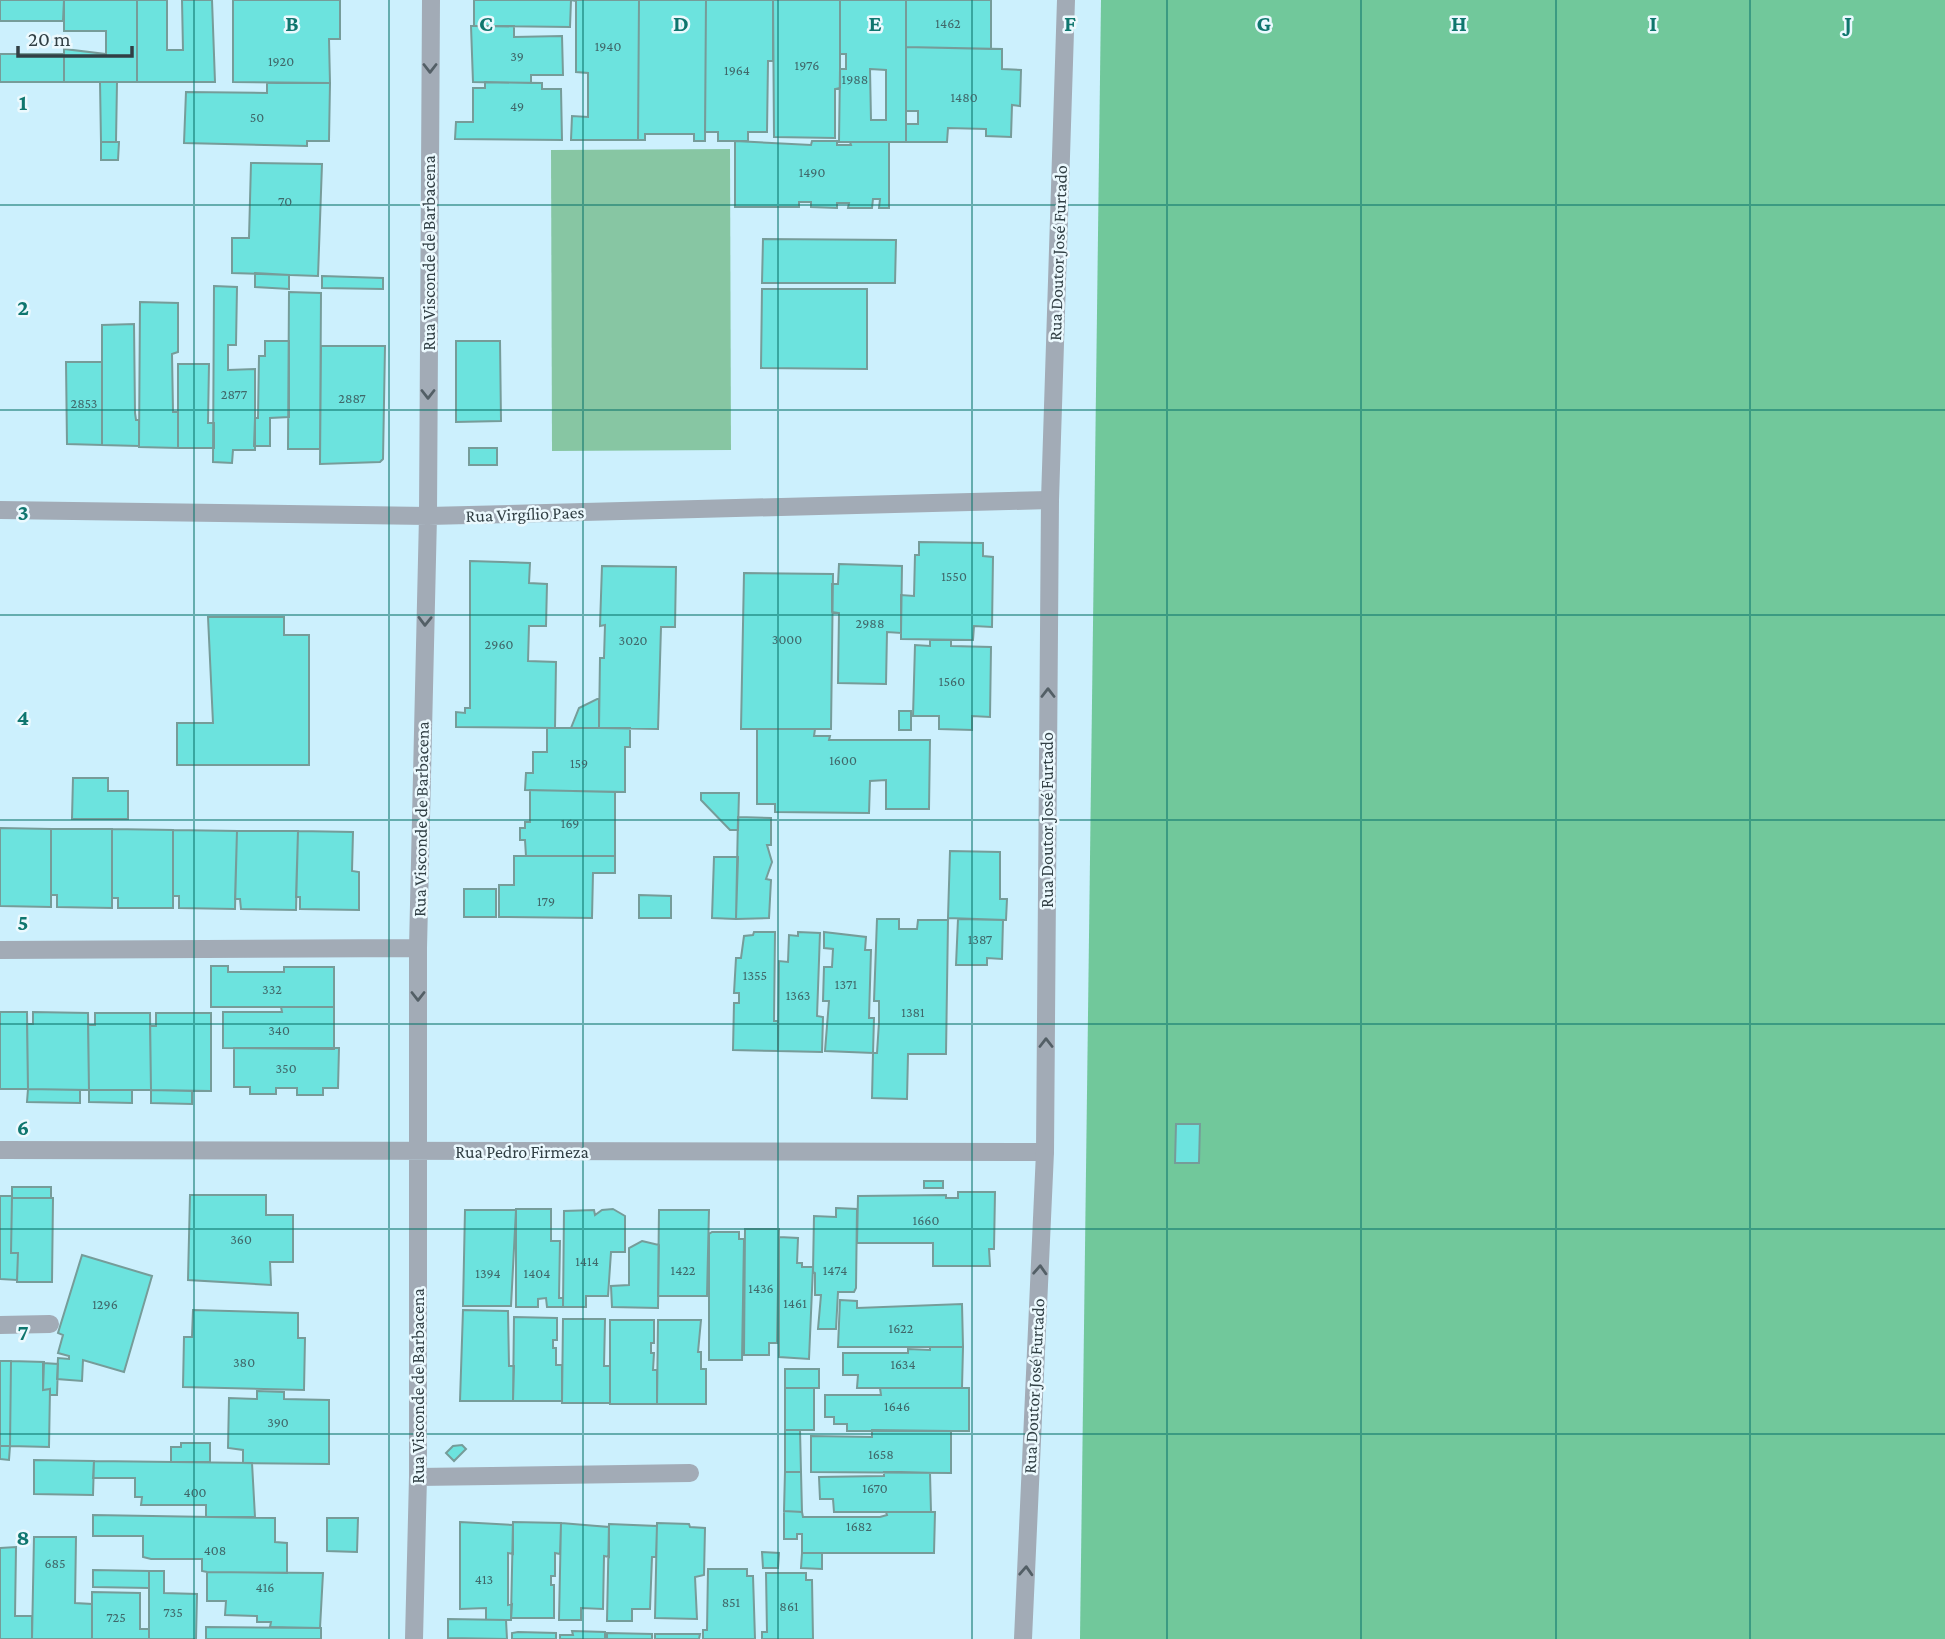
<svg xmlns="http://www.w3.org/2000/svg" width="1945" height="1639" viewBox="0 0 1945 1639" font-family="'Crimson Pro',serif">
  <style>
    .green { fill: #87c6a3 }
    .forest { fill: #71c89b }
    .building { fill: #6ce3de; stroke: #769c99; stroke-width: 2; fill-rule: evenodd }
    .lines { fill: none; stroke-linecap: round; stroke-linejoin: round }
    .minor { stroke: #a2abb6; stroke-width: 18 }
    .tertiary { stroke: #a2abb6; stroke-width: 18 }
    .oneway { stroke: #535f66 }
    .grid { fill: none; stroke: #0f766e; stroke-width: 2; stroke-opacity: 0.55 }
    .labels { text-anchor: middle; stroke-width: 5; stroke-linejoin: round; paint-order: stroke }
    .number-label { font-size: 14px; fill: #40686a }
    .street-label { font-size: 18px; fill: #313f44; stroke: #ebf9fe }
    .grid-label { font-size: 23px; text-anchor: middle; font-weight: bold; fill: #0f766e; stroke: #ebf9fe; stroke-width: 5; stroke-linejoin: round; paint-order: stroke }
  </style>
  <rect width="100%" height="100%" fill="#ccf0fd"/>
  <path class="green" d="M730 149 731 450 552 451 551 150Z"/>
  <path class="forest" d="M1101 0H1945V1639H1080Z"/>
  <path class="building" d="M0 0H64L63 21H0Z
    M64 0H137V82H64V49L106 54V31H64Z
    M137 0H167V50H183L182 0H212L215 82H137Z
    M233 0H340V39H329L330 83 233 82Z
    M474 0H571L570 27 474 26Z
    M639 0 638 140H571L572 116 588 117V73L576 72V1L571 0Z
    M639 0H706L705 141H694V134H645V140H638Z
    M706 0H773V61H768L767 132H748V141H718V132H705Z
    M773 0H840V88L835 89V138L774 137Z
    M840 0H906V142H839L840 69H846V54H840ZM870 69 886 70V120H871Z
    M906 0H991V49L906 47Z
    M471 26H514V37L562 36 563 75H531V83L473 82Z
    M906 47 1002 49V69L1021 70 1020 106 1012 105 1011 137 986 136V129L948 128 947 142H906V124H918V111H906Z
    M0 54H64V82H0Z
    M100 82H117L116 142H101Z
    M485 82 542 83V89H561L562 140 455 139 456 122H473V88H485Z
    M267 83H330L329 141H307V146L184 143 186 92 267 93Z
    M735 141 811 145 812 141H837V145H851L850 142H889V208H879L880 199H873L872 208H848L849 203H837V208L811 207V202H799V207H735Z
    M101 142H119L118 160H101Z
    M251 163 322 164 318 276 232 273V238H249Z
    M763 239 896 240 895 283H762Z
    M255 273 289 275V289L255 287Z
    M322 276 383 278V289L322 288Z
    M214 286 237 287 236 345H228V370L255 369V450H233L232 463 213 462Z
    M762 289H867V369L761 368Z
    M289 292 321 293 320 449H288Z
    M140 302 178 303V352L172 354 173 412H178V448L139 447Z
    M134 324 135 413 136 420H139V446L102 445V325Z
    M265 341H289V417L270 418V446H254L255 418H258L259 356H265Z
    M456 341H500L501 421 456 422Z
    M321 346H385L383 459 380 462 320 464Z
    M66 362H102V445L67 444Z
    M178 364H209L208 423H214V448H178Z
    M469 448H497V465H469Z
    M919 542 983 543V556L993 557 992 627 974 626 973 640 901 639V595L914 596 915 555H919Z
    M470 561 530 563 529 583 547 584 546 626H529L528 661 556 662 555 728 456 727V712L465 713V708H470Z
    M839 564 902 566 901 633 887 632 886 684 838 683 839 613 832 612V584H838Z
    M602 566 676 567 675 627H661L658 729 599 728 600 658H604L605 625 600 626Z
    M744 573 833 574 831 729H741Z
    M208 617H284V635H309V765H177V723H213Z
    M930 640H951V646L991 647 990 717 972 716V730L939 729V716H913L915 645 930 646Z
    M599 698V728H571L579 708Z
    M899 711H911V730H899Z
    M547 728H630V747H625V792L525 790 526 773H533V752H547Z
    M757 729H815L814 736H830L829 740H930L929 809H886V780L870 781 869 813 775 812V804H757Z
    M73 778H108V791H128V819H72Z
    M530 790 615 792V856H526L525 840H520V828H525V822H530Z
    M701 793H739L738 830H730L701 800Z
    M738 817 771 818V845H767L772 862 766 879 771 880 769 918 736 919Z
    M0 828 51 829V907L0 906Z
    M51 829H112V908L57 907V895H51Z
    M112 829 173 830V908H118V898H112Z
    M173 830 237 831 235 909 179 908V896H173Z
    M237 831H298L296 910 241 909 240 899H235Z
    M298 831 353 832 352 871 359 872V910L300 909V897H296Z
    M950 851 1000 852V899H1007L1006 920 948 918Z
    M514 856H615V873H593L592 918 499 917V885H514Z
    M714 857H738L736 919 712 918Z
    M464 889H496V917H464Z
    M639 895 671 896V918H639Z
    M877 919H899V929H917L918 920H948L946 1054H908L907 1099 872 1098 873 1053H877L879 1022V1001H874Z
    M958 919 1003 920 1002 959 987 958V965H956Z
    M754 932H775L774 1021H778V1051L733 1050 734 1003H739V993H734L736 958H741L744 936 753 935Z
    M798 932 820 933 817 1016 823 1017 822 1052 778 1051 779 961 788 962 789 935 798 936Z
    M824 932 866 937 865 950H871L869 1018H874L873 1053 825 1051 829 1001H823L824 967H832L833 949 824 948Z
    M211 966H228V972H284V967H334V1007H211Z
    M281 1007H334V1049L223 1048V1012H282Z
    M0 1012H27L28 1089H0Z
    M33 1012 88 1013 89 1090 28 1089 27 1024H33Z
    M95 1013H150L151 1090H89L88 1025H95Z
    M156 1013H211V1091L151 1090 150 1026H156Z
    M234 1048H339L338 1088H323V1095H297V1088H276V1094H250V1087H234Z
    M28 1089 80 1090V1103L27 1102Z
    M89 1090H132V1103L89 1102Z
    M151 1090 192 1091V1104L151 1103Z
    M1176 1124H1200L1199 1163H1175Z
    M924 1181H943V1188H924Z
    M12 1187H51V1198H12Z
    M958 1192H995L994 1249H989L990 1266H933V1243H857L858 1196 946 1195V1198H958Z
    M190 1195H266V1215H293V1262H270L271 1285 188 1280Z
    M0 1196H12L11 1253H18L17 1280 0 1279Z
    M12 1198H53L52 1282H17L18 1253H11Z
    M836 1208 857 1209 856 1288 854 1292H838L836 1329H818L821 1295H815V1273L813 1272 814 1216 836 1217Z
    M516 1209H551V1241H560L559 1298H563V1307H547L546 1298 538 1299V1307H516Z
    M613 1209 625 1216V1252H611L608 1296H586V1307H563L564 1211 594 1210 595 1215 602 1210Z
    M465 1210H516L511 1306H463Z
    M659 1210H709L707 1296H658Z
    M745 1229H779L777 1343H769V1355H744Z
    M712 1232H739V1239H744L742 1360H709V1234Z
    M779 1237 798 1238 797 1263H802V1267H813L809 1359 779 1357Z
    M642 1241 659 1245 658 1308 612 1307 611 1286 629 1285V1248Z
    M82 1255 152 1276 124 1372 83 1360 82 1381 57 1379 58 1358 69 1359V1356L58 1353 63 1335 58 1333Z
    M840 1300 857 1301V1308L962 1304 963 1347H838Z
    M193 1310 298 1313V1338H305L304 1390 183 1387 184 1337H192Z
    M463 1310 508 1311 509 1366H514L513 1401H460Z
    M514 1317 557 1318V1340H553V1348H556V1365H562V1401H513Z
    M563 1319H605L604 1366H610V1403H562Z
    M610 1320H654V1343H651V1353H654L653 1370H657V1404H610Z
    M658 1320H701L698 1352H701V1369H706V1404H657Z
    M930 1347H963L962 1388H857L858 1375H843V1353H908V1349L930 1350Z
    M0 1361H11L10 1446H0Z
    M11 1361 44 1362 43 1390 50 1389 49 1447 10 1446Z
    M43 1363 58 1364 57 1395H50V1389L43 1390Z
    M785 1369H819V1388H785Z
    M785 1388H814V1430H785Z
    M880 1388H969V1431H847V1424H834V1417H825V1395H881Z
    M257 1391 284 1392V1399L329 1400V1464L243 1463V1450L228 1448 229 1398 257 1399Z
    M785 1430H800L801 1472H785Z
    M872 1430 951 1431V1473L811 1472V1436L872 1437Z
    M181 1443H210V1462H171V1447H181Z
    M462 1445 466 1449 454 1461 446 1453 453 1446Z
    M0 1446H10L9 1460 0 1459Z
    M34 1460 94 1461 93 1495 34 1494Z
    M94 1461 252 1463 255 1517H206V1505H141L142 1497H135V1478H93Z
    M785 1472H801L802 1512 784 1511Z
    M884 1472 930 1473 931 1512H834L833 1499H820L819 1477 884 1476Z
    M784 1511 802 1512 803 1517H880L887 1515 886 1512H935L934 1553H802V1534H797V1539H784Z
    M93 1515 275 1518V1542L287 1543V1573L207 1572 202 1571V1559H151L143 1557V1536H93Z
    M327 1518H358L357 1552 327 1551Z
    M460 1522 513 1525V1554L508 1553V1605L512 1604 511 1620H486V1608L460 1609Z
    M513 1522 561 1523 560 1554 555 1553V1576H551V1585H554V1618H511Z
    M561 1523 609 1527V1557L604 1556 603 1609 581 1608V1620H559Z
    M657 1523 689 1524 690 1527 705 1528 704 1575 695 1577 697 1619 655 1618Z
    M609 1524 657 1526 656 1557H652L650 1609H632V1621H607Z
    M34 1537H76L75 1603 92 1604V1639H32Z
    M16 1547 15 1616H32V1639H0V1548Z
    M762 1552 779 1553 778 1568H763Z
    M802 1553H822V1569L801 1568Z
    M708 1569H747V1576H753L755 1639H703V1630H707Z
    M93 1570 149 1571V1588L93 1587Z
    M149 1571H164V1593L197 1594 196 1639H149Z
    M207 1572 323 1573 320 1628 270 1627 271 1622H257V1616L225 1615 226 1601H207Z
    M766 1573H806V1580H812L813 1639H762V1632H767Z
    M92 1592 140 1593V1629H149V1639H92Z
    M448 1619 506 1620 507 1639 448 1638Z
    M206 1627 321 1628V1639H206Z
    M572 1631 605 1632V1639H560V1635H573Z
    M518 1632 556 1633V1639H512V1633Z
    M607 1633 652 1634V1639H607Z
    M655 1634H700L699 1639H655Z"/>
  <g class="lines">
    <path class="minor" d="M0 510 428 516 1050 500
      M0 950 418 948
      M0 1150 1045 1152
      M0 1325 50 1324
      M418 1477 690 1473
      M414 1639 418 1477V948L428 516 431 0"/>
    <path class="tertiary" d="M1023 1639 1045 1152 1050 500 1066 0"/>
  </g>
  <defs><path id="oneway-chevron" d="M-2-3.5L2.5 0L-2 3.5" fill="none" stroke-width="1.6" stroke-linecap="round" stroke-linejoin="round" transform="scale(1.75)"/></defs>
  <g class="oneway">
    <use href="#oneway-chevron" transform="translate(430 68) rotate(90)"/>
    <use href="#oneway-chevron" transform="translate(428 394) rotate(90)"/>
    <use href="#oneway-chevron" transform="translate(425 621) rotate(91)"/>
    <use href="#oneway-chevron" transform="translate(1048 693) rotate(-90)"/>
    <use href="#oneway-chevron" transform="translate(418 996) rotate(90)"/>
    <use href="#oneway-chevron" transform="translate(1046 1043) rotate(-90)"/>
    <use href="#oneway-chevron" transform="translate(1040 1270) rotate(-87)"/>
    <use href="#oneway-chevron" transform="translate(1026 1571) rotate(-87)"/>
  </g>
  <path class="grid" d="M194 0V1639M389 0V1639M583 0V1639M778 0V1639M972 0V1639M1167 0V1639M1361 0V1639M1556 0V1639M1750 0V1639M0 205H1945M0 410H1945M0 615H1945M0 820H1945M0 1024H1945M0 1229H1945M0 1434H1945"/>
  <g class="labels">
    <g class="number-label">
      <text x="948" y="28">1462</text>
      <text x="608" y="51">1940</text>
      <text x="517" y="61">39</text>
      <text x="281" y="66">1920</text>
      <text x="807" y="70">1976</text>
      <text x="737" y="75">1964</text>
      <text x="855" y="84">1988</text>
      <text x="964" y="102">1480</text>
      <text x="517" y="111">49</text>
      <text x="257" y="122">50</text>
      <text x="812" y="177">1490</text>
      <text x="285" y="206">70</text>
      <text x="234" y="399">2877</text>
      <text x="352" y="403">2887</text>
      <text x="84" y="408">2853</text>
      <text x="954" y="581">1550</text>
      <text x="870" y="628">2988</text>
      <text x="787" y="644">3000</text>
      <text x="633" y="645">3020</text>
      <text x="499" y="649">2960</text>
      <text x="952" y="686">1560</text>
      <text x="843" y="765">1600</text>
      <text x="579" y="768">159</text>
      <text x="570" y="828">169</text>
      <text x="546" y="906">179</text>
      <text x="980" y="944">1387</text>
      <text x="755" y="980">1355</text>
      <text x="846" y="989">1371</text>
      <text x="272" y="994">332</text>
      <text x="798" y="1000">1363</text>
      <text x="913" y="1017">1381</text>
      <text x="279" y="1035">340</text>
      <text x="286" y="1073">350</text>
      <text x="926" y="1225">1660</text>
      <text x="241" y="1244">360</text>
      <text x="587" y="1266">1414</text>
      <text x="683" y="1275">1422</text>
      <text x="835" y="1275">1474</text>
      <text x="488" y="1278">1394</text>
      <text x="537" y="1278">1404</text>
      <text x="761" y="1293">1436</text>
      <text x="795" y="1308">1461</text>
      <text x="105" y="1309">1296</text>
      <text x="901" y="1333">1622</text>
      <text x="244" y="1367">380</text>
      <text x="903" y="1369">1634</text>
      <text x="897" y="1411">1646</text>
      <text x="278" y="1427">390</text>
      <text x="881" y="1459">1658</text>
      <text x="875" y="1493">1670</text>
      <text x="195" y="1497">400</text>
      <text x="859" y="1531">1682</text>
      <text x="215" y="1555">408</text>
      <text x="55" y="1568">685</text>
      <text x="484" y="1584">413</text>
      <text x="265" y="1592">416</text>
      <text x="731" y="1607">851</text>
      <text x="789" y="1611">861</text>
      <text x="173" y="1617">735</text>
      <text x="116" y="1622">725</text>
    </g>
    <g class="street-label">
      <text transform="translate(429 253) rotate(-90)" y="6">Rua Visconde de Barbacena</text>
      <text transform="translate(1058 253) rotate(-88)" y="6">Rua Doutor José Furtado</text>
      <text transform="translate(525 514) rotate(-2)" y="6">Rua Virgílio Paes</text>
      <text transform="translate(421 819) rotate(-89)" y="6">Rua Visconde de Barbacena</text>
      <text transform="translate(1047 820) rotate(-90)" y="6">Rua Doutor José Furtado</text>
      <text x="522" y="1158">Rua Pedro Firmeza</text>
      <text transform="translate(418 1386) rotate(-90)" y="6">Rua Visconde de Barbacena</text>
      <text transform="translate(1034 1386) rotate(-87)" y="6">Rua Doutor José Furtado</text>
    </g>
  </g>
  <g class="grid-label">
    <text x="292" y="31">B</text>
    <text x="486" y="31">C</text>
    <text x="681" y="31">D</text>
    <text x="875" y="31">E</text>
    <text x="1070" y="31">F</text>
    <text x="1264" y="31">G</text>
    <text x="1459" y="31">H</text>
    <text x="1653" y="31">I</text>
    <text x="1848" y="31">J</text>
    <text x="23" y="110">1</text>
    <text x="23" y="315">2</text>
    <text x="23" y="520">3</text>
    <text x="23" y="725">4</text>
    <text x="23" y="930">5</text>
    <text x="23" y="1135">6</text>
    <text x="23" y="1340">7</text>
    <text x="23" y="1545">8</text>
  </g>
  <path d="M18 46v10h114v-10" fill="none" stroke="#313f44" stroke-width="3.5"/>
  <text x="28" y="46" font-size="21" fill="#313f44" stroke="#ebf9fe" stroke-width="5" paint-order="stroke">20 m</text>
</svg>
